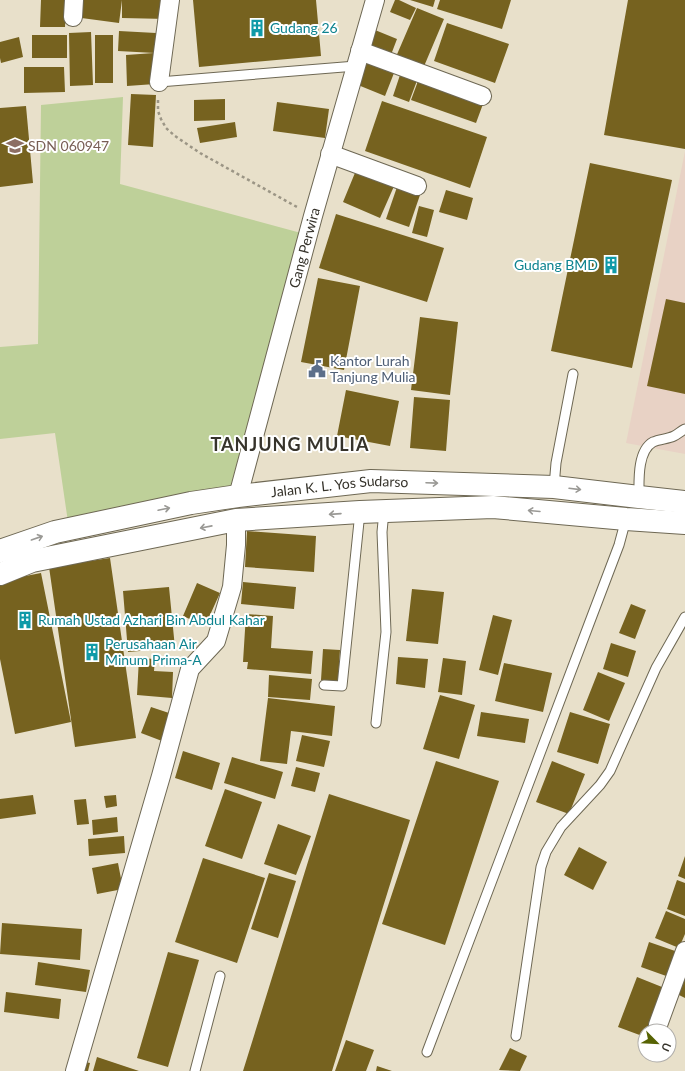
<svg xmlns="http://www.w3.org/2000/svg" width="685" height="1071" viewBox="0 0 685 1071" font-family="Lato,sans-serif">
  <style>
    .industrial { fill: #e8d2c5 }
    .green { fill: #bed099 }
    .building { fill: #76621f }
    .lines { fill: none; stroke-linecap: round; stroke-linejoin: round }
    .lane-casing { stroke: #6e6854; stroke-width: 11 }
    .street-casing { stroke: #6e6854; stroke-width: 20 }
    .highway-casing { stroke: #6e6854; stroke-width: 24 }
    .path { stroke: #9b9585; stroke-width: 2.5; stroke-dasharray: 3 3; stroke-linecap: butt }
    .lane { stroke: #fff; stroke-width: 9 }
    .street { stroke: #fff; stroke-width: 18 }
    .highway { stroke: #fff; stroke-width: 22 }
    .oneway { stroke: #9a9995 }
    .labels { text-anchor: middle; stroke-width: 4; stroke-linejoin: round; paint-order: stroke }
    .culture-label { font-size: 14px; fill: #0d838f; stroke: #fff; text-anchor: start }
    .education-label { font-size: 14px; fill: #785e54; stroke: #fff; text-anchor: start }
    .street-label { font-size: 14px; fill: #36332b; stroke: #fff }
    .service-label { font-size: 14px; fill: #4e5e75; stroke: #fff; text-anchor: start }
    .district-label { font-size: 18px; font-weight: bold; letter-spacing: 1px; fill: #36332b; stroke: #fff }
  </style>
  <rect width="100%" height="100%" fill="#e8e0ca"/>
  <path class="industrial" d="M685 151V454L626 443Z"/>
  <path class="green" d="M123 97 120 184 301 233 230 488 68 522 55 433 0 439V347L38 344 41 105Z"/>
  <path class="building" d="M41 0H66L65 27H40Z
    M76 0H122L119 23 74 17Z
    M122 0H167V19L122 18Z
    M193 0H316L321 56 199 67Z
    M395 0H399L416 8 410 20 390 12Z
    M410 0H435L433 7Z
    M440 0H511L502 29 437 9Z
    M628 0H685V149L604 135Z
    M417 8 444 19 422 71 395 59Z
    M447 23 509 44 495 83 434 61Z
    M375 30 397 39 389 60 366 50Z
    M119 31 156 33 155 53 118 51Z
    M91 32 93 85 70 86 69 33Z
    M32 35H67V58H32Z
    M95 35H113V83H95Z
    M19 37 23 57 1 63 0 58V42Z
    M154 53 155 84 127 86 126 55Z
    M367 62 394 73 385 96 358 85Z
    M24 67H64L65 92 24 93Z
    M401 72 418 78 409 102 393 96Z
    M418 81 483 104 476 123 411 100Z
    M131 94 156 95 153 147 128 145Z
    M225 99V120L194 121V100Z
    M382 101 487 137 470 188 365 151Z
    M277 102 329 109 325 138 273 131Z
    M26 106 33 183 0 187V108Z
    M235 122 237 137 200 143 197 128Z
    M590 163 672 180 632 368 551 351Z
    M357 168 395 184 380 218 343 202Z
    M397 187 420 195 409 227 386 219Z
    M446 190 473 198 467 220 439 212Z
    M419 206 434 210 427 237 412 233Z
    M336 214 444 248 427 302 319 268Z
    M318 278 360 286 344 370 301 362Z
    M666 299 685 303V394L647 386Z
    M420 317 458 322 450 395 411 390Z
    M346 390 399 401 390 446 337 436Z
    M414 397 450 400 446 451 410 448Z
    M247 531 316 536 314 572 245 567Z
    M110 558 136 738 75 747 49 567Z
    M41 573 71 722 15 734 0 659V581Z
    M243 582 296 587 294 609 241 604Z
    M197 583 220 593 205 626 183 616Z
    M169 587 175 648 128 652 123 591Z
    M412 589 444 592 438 644 406 641Z
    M631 604 646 610 635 639 619 633Z
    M246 614 273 616 271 648 313 651 311 674 247 669 248 662H243Z
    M493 615 512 620 498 675 479 670Z
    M611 643 636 651 628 677 603 669Z
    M323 649 340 650 338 681 321 680Z
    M398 657 428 659 425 688 396 684Z
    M139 658 155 659 154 671 173 672 172 698 137 695Z
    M443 658 466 661 462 695 438 692Z
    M504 663 552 673 543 712 495 701Z
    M598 672 625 683 609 721 583 710Z
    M269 675 312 679 310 700 268 697Z
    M440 695 475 705 459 759 423 749Z
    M268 698 335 706 332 736 291 731 287 764 260 761Z
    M151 707 172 714 162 741 141 733Z
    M481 712 529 719 525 743 477 736Z
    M570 712 610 724 598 764 557 752Z
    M302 735 330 741 324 767 296 761Z
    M183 751 220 763 212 790 175 778Z
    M232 757 283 772 275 799 224 783Z
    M436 761 499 781 445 945 382 924Z
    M552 761 585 774 569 814 536 802Z
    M296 767 320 773 315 792 291 786Z
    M225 789 262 802 242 859 205 846Z
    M329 794 410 820 332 1071H243Z
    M33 795 36 814 0 819V799Z
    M116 795 117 806 106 808 104 796Z
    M86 799 89 824 77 825 74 800Z
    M117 817 118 832 93 835 92 820Z
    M278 824 311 836 296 875 264 864Z
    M124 836 125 853 89 856 88 839Z
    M579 847 607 862 593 890 564 875Z
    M685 856V879L678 876Z
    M203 858 265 878 237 963 175 942Z
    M118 863 123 889 97 894 92 868Z
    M269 873 296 881 278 938 251 929Z
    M677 880 685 883V916L667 909Z
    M666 911 685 919V934L679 948 655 938Z
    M2 923 82 929 80 960 0 954Z
    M649 942 678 952 669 977 641 967Z
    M168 952 199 960 168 1067 137 1058Z
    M38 962 90 970 86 992 35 985Z
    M685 962V998L671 991Z
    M637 977 667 989 650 1031H645V1037L618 1027Z
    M6 992 61 999 59 1019 4 1012Z
    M346 1040 374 1050 366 1071H335Z
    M510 1048 527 1056 520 1071 499 1070Z
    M97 1057 139 1071H93Z
    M81 1061 90 1063 88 1071H78Z
    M377 1066 392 1071H376Z"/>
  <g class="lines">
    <g class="lane-casing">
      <path id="lane" d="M159 82 356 66
        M554 487 556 463 573 374
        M639 497C639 482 637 451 653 442 660 439 668 439 674 436 678 434 681 431 685 429
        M324 685 342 686 360 512
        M376 723 386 632 382 532 384 511
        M516 1036 541 867 546 852 561 827 600 785 610 771 656 668 685 617
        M427 1052 592 616 619 545 626 519
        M195 1071 220 976"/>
    </g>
    <g class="street-casing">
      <g id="street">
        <path d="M73 17 74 0"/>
        <path d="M360 51 482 96"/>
        <path d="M159 82 170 0"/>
        <path d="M330 154 417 186"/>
        <path id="s1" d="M238 496 313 216 375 0"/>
        <path d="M658 1025 685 951"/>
        <path d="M75 1071 161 776 190 669 216 641 232 587 236 545V520"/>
      </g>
    </g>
    <g class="highway-casing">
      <g id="highway">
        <path id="s2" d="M0 551 55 532 191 503 238 496 371 481 554 487 639 497 685 502"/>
        <path d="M0 574 32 561 236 520 360 512 493 507 626 519 685 523"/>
      </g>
    </g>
    <path class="path" d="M158 100V111L161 119 166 128 175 136 200 153 297 207"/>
    <use href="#lane" class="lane"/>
    <use href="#street" class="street"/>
    <use href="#highway" class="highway"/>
  </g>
  <defs><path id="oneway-shaft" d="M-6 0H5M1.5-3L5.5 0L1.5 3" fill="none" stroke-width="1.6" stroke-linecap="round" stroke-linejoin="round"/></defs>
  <g class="oneway">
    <use href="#oneway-shaft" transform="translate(432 483) rotate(2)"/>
    <use href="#oneway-shaft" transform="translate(575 489) rotate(7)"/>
    <use href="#oneway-shaft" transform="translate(164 509) rotate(-12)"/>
    <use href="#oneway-shaft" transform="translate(534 511) rotate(-175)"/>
    <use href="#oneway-shaft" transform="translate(335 514) rotate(176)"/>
    <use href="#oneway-shaft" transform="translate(206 527) rotate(169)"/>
    <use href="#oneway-shaft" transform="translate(37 538) rotate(-19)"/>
  </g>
  <defs>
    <g id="building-bare" transform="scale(1.38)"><path d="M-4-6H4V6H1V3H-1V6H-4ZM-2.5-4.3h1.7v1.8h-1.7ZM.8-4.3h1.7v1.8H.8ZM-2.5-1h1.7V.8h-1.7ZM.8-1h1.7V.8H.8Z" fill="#0f9aa8" stroke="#fff" stroke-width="2.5" paint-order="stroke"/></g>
    <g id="school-bare" transform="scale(1.38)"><path d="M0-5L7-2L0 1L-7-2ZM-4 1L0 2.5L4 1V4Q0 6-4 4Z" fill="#8d6e63" stroke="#fff" stroke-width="2.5" paint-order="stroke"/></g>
    <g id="civic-bare" transform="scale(1.38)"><path d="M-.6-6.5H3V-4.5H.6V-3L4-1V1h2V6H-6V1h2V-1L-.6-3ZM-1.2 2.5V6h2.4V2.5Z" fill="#5c6f8a" stroke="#fff" stroke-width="2.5" paint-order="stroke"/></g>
  </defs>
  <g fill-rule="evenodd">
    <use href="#building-bare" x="257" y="28"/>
    <use href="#school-bare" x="15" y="146"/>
    <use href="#building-bare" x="611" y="265"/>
    <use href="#civic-bare" x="317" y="369"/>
    <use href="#building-bare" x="25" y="620"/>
    <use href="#building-bare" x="92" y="652"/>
  </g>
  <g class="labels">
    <g class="culture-label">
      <text x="270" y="33">Gudang 26</text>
      <text x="598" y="270" text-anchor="end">Gudang BMD</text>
      <text x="38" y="625">Rumah Ustad Azhari Bin Abdul Kahar</text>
      <text x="105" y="649">Perusahaan Air<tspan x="105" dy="16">Minum Prima-A</tspan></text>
    </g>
    <g class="education-label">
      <text x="28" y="151">SDN 060947</text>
    </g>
    <g class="street-label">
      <text dy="5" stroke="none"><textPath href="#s1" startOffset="257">Gang Perwira</textPath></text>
      <text dy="5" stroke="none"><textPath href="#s2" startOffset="347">Jalan K. L. Yos Sudarso</textPath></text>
    </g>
    <g class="service-label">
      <text x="330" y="366">Kantor Lurah<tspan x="330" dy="16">Tanjung Mulia</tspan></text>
    </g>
    <g class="district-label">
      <text x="290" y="451">TANJUNG MULIA</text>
    </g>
  </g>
  <g transform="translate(657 1043) rotate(114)"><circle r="19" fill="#ffffff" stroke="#afadaa"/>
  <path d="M0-3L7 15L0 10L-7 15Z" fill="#576303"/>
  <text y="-6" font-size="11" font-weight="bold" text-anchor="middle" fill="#36332b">U</text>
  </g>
</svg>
